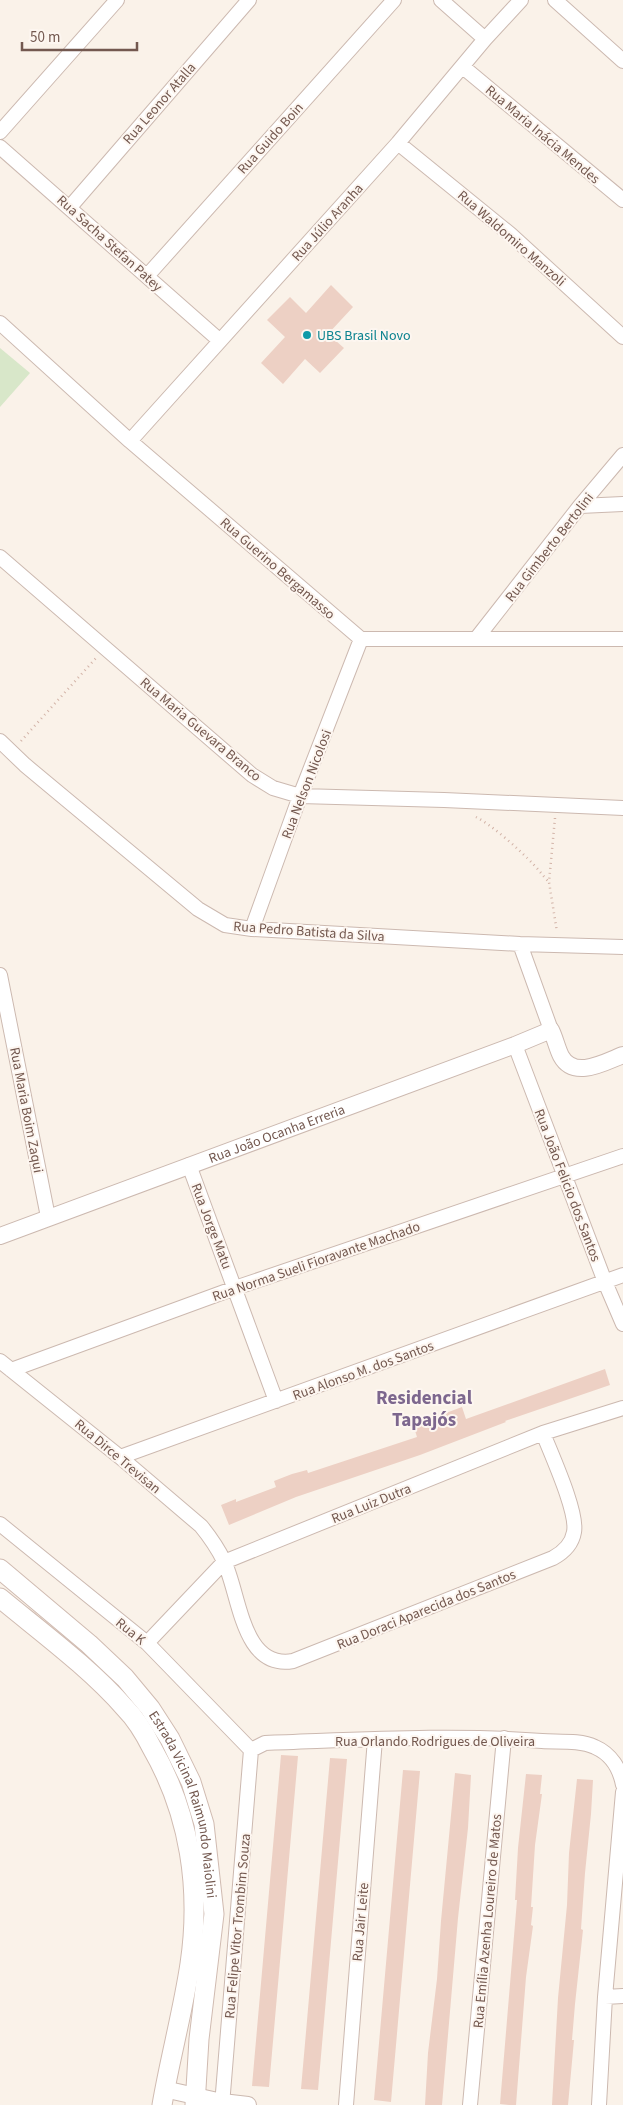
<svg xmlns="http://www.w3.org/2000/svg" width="623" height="2105" viewBox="0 0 623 2105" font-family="'Source Sans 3',sans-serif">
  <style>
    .green { fill: #d8e7c9 }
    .building { fill: #edd0c4 }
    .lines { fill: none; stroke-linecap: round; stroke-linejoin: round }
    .minor-casing { stroke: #ccb9b0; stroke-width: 16 }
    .tertiary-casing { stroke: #ccb9b0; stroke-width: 18 }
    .secondary-casing { stroke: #d0bbb1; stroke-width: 21 }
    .path { stroke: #d2b3a7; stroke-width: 2.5; stroke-dasharray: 1 4; stroke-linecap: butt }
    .minor { stroke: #fff; stroke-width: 14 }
    .tertiary { stroke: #fff; stroke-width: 16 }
    .secondary { stroke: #fff; stroke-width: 19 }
    .culture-dot { fill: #0f9aa8; stroke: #fdf6f0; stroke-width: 2 }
    .labels { text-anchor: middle; stroke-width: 4; stroke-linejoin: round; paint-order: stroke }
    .street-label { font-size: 14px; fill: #73584f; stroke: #fdf6f0 }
    .culture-label { font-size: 14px; fill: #0d838f; stroke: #fdf6f0; text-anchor: start }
    .district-label { font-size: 19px; font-weight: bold; fill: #7d678e; stroke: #fdf6f0 }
  </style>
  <rect width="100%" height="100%" fill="#faf2e9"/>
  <path class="green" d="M0 348 30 373 0 407Z"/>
  <path class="building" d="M331 285 353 307 328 334 344 348 320 373 305 359 283 384 261 363 285 337 267 320 290 297 306 313Z
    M605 1369 610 1385 505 1421 506 1422 420 1455 296 1497 229 1525 221 1505 236 1499V1502L276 1487 274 1481 292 1474 307 1470 308 1473 417 1437 412 1421 426 1416 427 1420 462 1407 466 1419Z
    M281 1755 298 1756 269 2087 252 2086Z
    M330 1758 347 1759 318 2090 301 2089Z
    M403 1770 420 1771 391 2102 374 2100Z
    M455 1773 471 1775 468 1828 458 1918 442 2105H425L428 2053 437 1979 441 1921Z
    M526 1774 542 1775 540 1794H542L535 1845 531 1907H533L531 1925 533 1926 526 1977 516 2105H509L500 2104 517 1900H515L518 1848Z
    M577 1779 593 1780 591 1814 585 1873 581 1929 583 1930 575 2004 572 2040H574L568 2105H552L558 1998 567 1905 569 1853Z"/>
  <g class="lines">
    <g class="minor-casing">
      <path id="minor" d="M441 0 485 39
        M555 0 623 61
        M463 67 623 200
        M0 132 117 0
        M398 143 510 234 623 337
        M0 147 219 340
        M70 207 249 0
        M147 276 394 0
        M0 323 130 441 361 639H623
        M130 441 398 143 485 39 521 0
        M580 506 623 504
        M0 557 252 775 273 788 300 796 444 800 623 808
        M476 639 580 506 623 455
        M0 741 25 765 198 909 225 925 252 929 520 944 623 947
        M252 929 300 796 361 639
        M520 944 551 1030
        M0 975 48 1217
        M515 1045 605 1282 623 1324
        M189 1165 276 1401
        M0 1361 120 1457 201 1526C210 1537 218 1549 224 1561 240 1595 242 1670 293 1661L553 1558C564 1552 572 1544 574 1532 578 1512 551 1454 543 1433
        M11 1370 235 1288 623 1156
        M120 1457 623 1275
        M0 1524 147 1643 251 1750
        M147 1643 224 1562 543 1433 623 1408
        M251 1750 265 1743C357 1740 450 1734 542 1741 559 1742 580 1740 595 1747 611 1754 620 1769 623 1785
        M605 1997 623 1996
        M222 2105 251 1750
        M346 2105 375 1739
        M470 2105 504 1738
        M599 2105 605 1997 623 1792"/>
    </g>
    <g class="tertiary-casing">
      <g id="tertiary">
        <path id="s1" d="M0 1236 515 1045 551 1030C555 1038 557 1048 561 1056 574 1080 605 1062 623 1055"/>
        <path d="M164 2089 222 2102 248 2105"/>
      </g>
    </g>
    <g class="secondary-casing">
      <g id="secondary">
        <path id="s2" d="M0 1569 89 1644 125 1678 150 1708 170 1739 191 1782 204 1824 214 1914 199 2039 195 2105"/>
        <path d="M0 1598C41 1632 90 1668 125 1708 136 1719 145 1734 152 1748 190 1814 201 1889 190 1964 183 2011 170 2058 162 2105"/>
      </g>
    </g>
    <path class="path" d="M21 741 96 658
      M476 817C492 825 521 851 533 864 539 870 543 876 549 882
      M555 818 549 882 557 932"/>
    <use href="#minor" class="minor"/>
    <use href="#tertiary" class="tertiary"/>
    <use href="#secondary" class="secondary"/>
  </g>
  <circle class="culture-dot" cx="307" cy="335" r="5"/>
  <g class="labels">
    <g class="street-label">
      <text transform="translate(159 103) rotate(-49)" y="5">Rua Leonor Atalla</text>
      <text transform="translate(543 134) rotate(40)" y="5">Rua Maria Inácia Mendes</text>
      <text transform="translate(270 138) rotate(-48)" y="5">Rua Guido Boin</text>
      <text transform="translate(327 222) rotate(-48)" y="5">Rua Júlio Aranha</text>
      <text transform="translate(512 238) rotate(41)" y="5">Rua Waldomiro Manzoli</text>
      <text transform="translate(110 243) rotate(42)" y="5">Rua Sacha Stefan Patey</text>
      <text transform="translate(549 547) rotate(-52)" y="5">Rua Gimberto Bertolini</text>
      <text transform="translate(278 568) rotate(41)" y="5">Rua Guerino Bergamasso</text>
      <text transform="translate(201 729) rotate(40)" y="5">Rua Maria Guevara Branco</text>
      <text transform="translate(306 784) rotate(-69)" y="5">Rua Nelson Nicolosi</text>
      <text transform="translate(309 931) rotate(4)" y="5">Rua Pedro Batista da Silva</text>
      <text transform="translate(27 1110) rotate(79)" y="5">Rua Maria Boim Zaqui</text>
      <text dy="5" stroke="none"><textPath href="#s1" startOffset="295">Rua João Ocanha Erreria</textPath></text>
      <text transform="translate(568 1185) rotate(69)" y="5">Rua João Felicio dos Santos</text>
      <text transform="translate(212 1226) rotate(69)" y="5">Rua Jorge Matu</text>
      <text transform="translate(316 1261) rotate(-19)" y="5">Rua Norma Sueli Fioravante Machado</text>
      <text transform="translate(363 1370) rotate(-20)" y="5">Rua Alonso M. dos Santos</text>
      <text transform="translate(118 1456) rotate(40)" y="5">Rua Dirce Trevisan</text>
      <text transform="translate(371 1503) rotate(-22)" y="5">Rua Luiz Dutra</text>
      <text transform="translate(426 1609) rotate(-22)" y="5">Rua Doraci Aparecida dos Santos</text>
      <text transform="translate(131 1631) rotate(39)" y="5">Rua K</text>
      <text x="435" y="1746">Rua Orlando Rodrigues de Oliveira</text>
      <text dy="5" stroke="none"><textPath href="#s2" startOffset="309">Estrada Vicinal Raimundo Maiolini</textPath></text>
      <text transform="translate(487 1921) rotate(-85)" y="5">Rua Emília Azenha Loureiro de Matos</text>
      <text transform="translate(360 1922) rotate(-85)" y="5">Rua Jair Leite</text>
      <text transform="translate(237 1926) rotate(-85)" y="5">Rua Felipe Vitor Trombim Souza</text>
    </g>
    <g class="culture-label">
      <text x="317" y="340">UBS Brasil Novo</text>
    </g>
    <g class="district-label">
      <text x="424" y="1404">Residencial<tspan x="424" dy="22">Tapajós</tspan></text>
    </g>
  </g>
  <path d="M22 42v8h115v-8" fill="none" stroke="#73584f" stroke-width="2.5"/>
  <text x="30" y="42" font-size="15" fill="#73584f" stroke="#fdf6f0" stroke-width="4" paint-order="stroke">50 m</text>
</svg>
